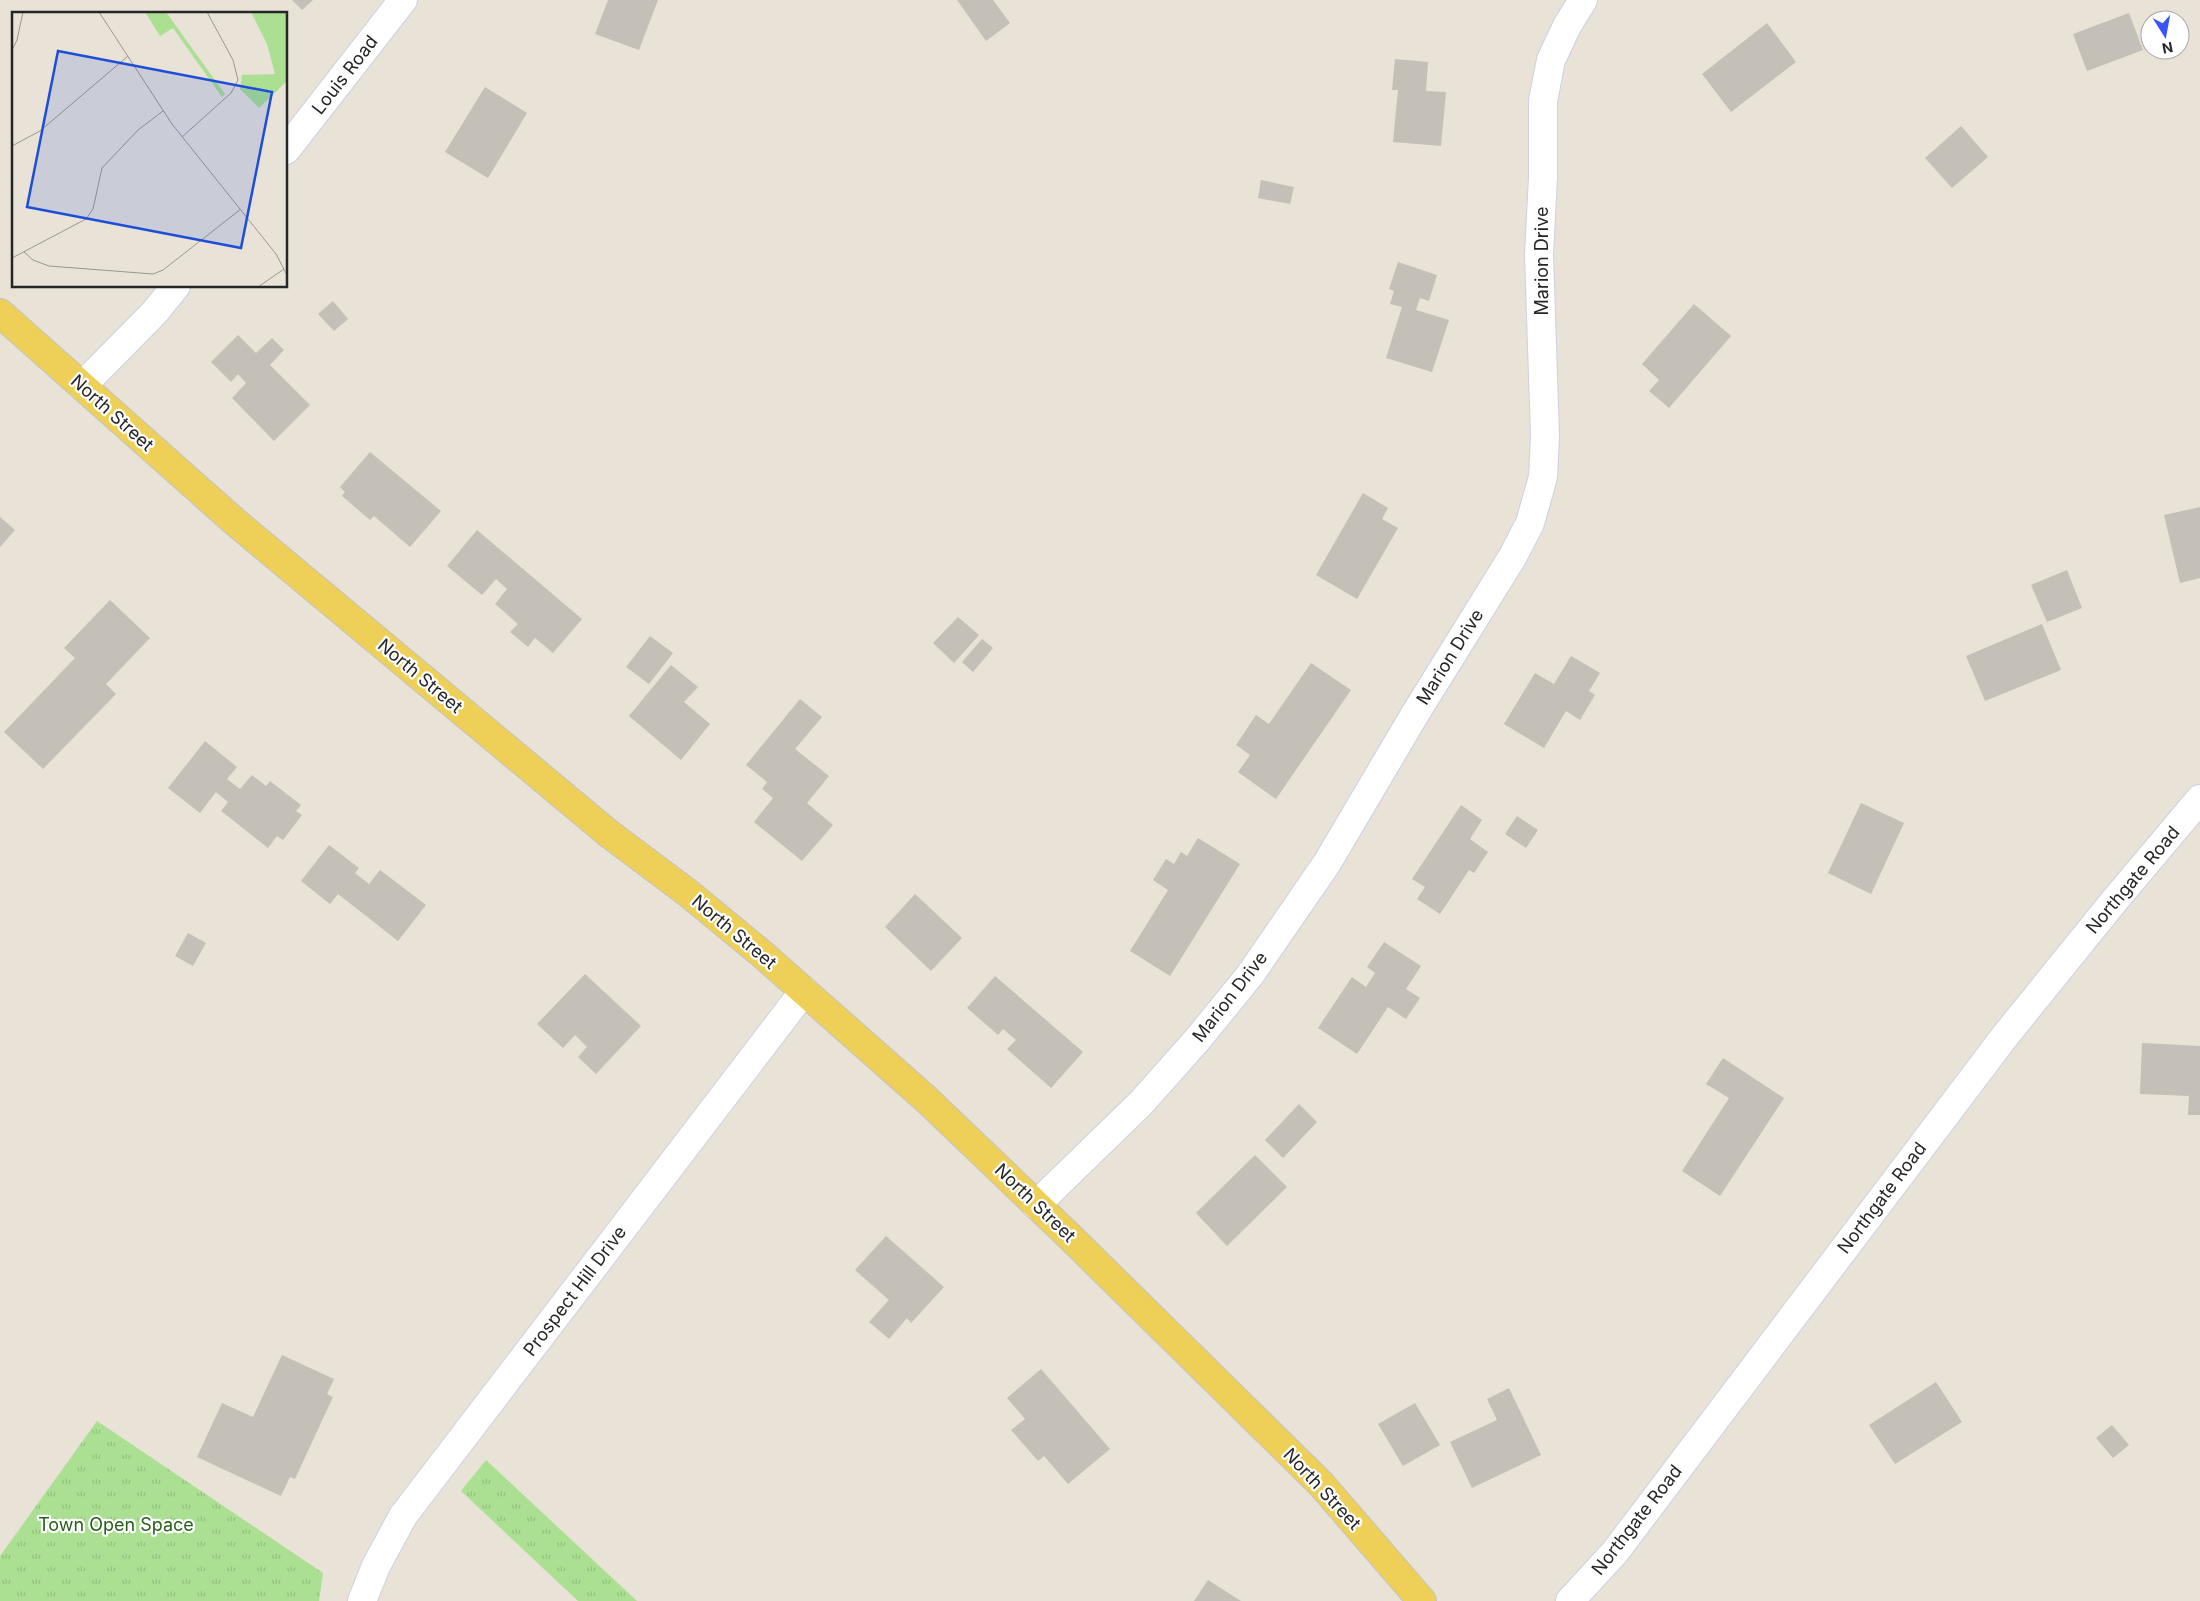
<svg xmlns="http://www.w3.org/2000/svg" width="2200" height="1601" viewBox="0 0 2200 1601" font-family="Inter,sans-serif">
  <style>
    .grass { fill: url(#grass-tufts) }
    .building { fill: #c4bfb7 }
    .lines { fill: none; stroke-linecap: round; stroke-linejoin: round }
    .minor-casing { stroke: #cdd0e0; stroke-width: 30 }
    .major-casing { stroke: #c2c2c2; stroke-width: 30 }
    .minor { stroke: #fff; stroke-width: 28 }
    .major { stroke: #eed058; stroke-width: 28 }
    .labels { text-anchor: middle; stroke-width: 4.5; stroke-linejoin: round; paint-order: stroke }
    .street-label { font-size: 18px; fill: #262626; stroke: #fff }
    .park-label { font-size: 18px; fill: #266019; stroke: #fff }
    .inset-road { fill: none; stroke: #9b9790; stroke-width: 1 }
    .view { fill: #1d4ed8; fill-opacity: 0.15; stroke: #1d4ed8; stroke-width: 2.5 }
    .inset-edge { fill: none; stroke: #262626; stroke-width: 2.5 }
  </style>
  <defs>
    <pattern id="grass-tufts" width="24" height="20" patternUnits="userSpaceOnUse" patternTransform="scale(1.25)"><rect width="24" height="20" fill="#abe093"/><path d="M3 7l-1-3M5 7V3M7 7l1-3M15 17l-1-3M17 17v-4M19 17l1-3" fill="none" stroke="#93c07f"/></pattern>
  </defs>
  <rect width="100%" height="100%" fill="#e9e2d7"/>
  <path class="grass" d="M97 1421 323 1573 319 1601H0V1556Z
    M486 1460 637 1601H578L461 1491Z"/>
  <path class="building" d="M292 0H313L302 10Z
    M608 0H658L639 50 595 34Z
    M957 0H993L1010 23 986 41Z
    M2129 13 2143 50 2087 71 2073 34Z
    M1767 23 1796 62 1731 112 1702 74Z
    M1395 59 1428 62 1426 91 1446 92 1441 146 1393 142 1398 90H1392Z
    M485 87 527 113 488 178 445 152Z
    M1961 126 1988 157 1952 188 1925 158Z
    M1261 180 1294 187 1290 204 1258 198Z
    M1398 262 1437 275 1429 301 1420 298 1416 310 1449 320 1432 372 1386 358 1402 307 1390 304 1394 291 1389 289Z
    M333 301 348 319 334 331 318 314Z
    M1694 304 1731 336 1669 408 1649 391 1659 380 1642 364Z
    M238 335 256 353 272 338 284 350 270 365 310 405 274 441 232 398 246 383 238 374 231 382 211 362Z
    M370 452 441 511 410 547 374 516 370 520 342 496 345 492 340 487Z
    M1363 493 1388 508 1382 519 1398 528 1357 599 1316 575Z
    M2200 507V578L2180 583 2164 515Z
    M0 517 15 530 0 547Z
    M477 530 582 619 553 653 535 638 528 647 510 632 518 624 495 604 507 589 496 579 482 595 447 566Z
    M2067 570 2082 608 2047 622 2031 585Z
    M110 600 150 638 106 684 116 694 43 769 4 732 75 658 64 648Z
    M958 617 979 635 954 663 933 643Z
    M2042 624 2061 670 1985 701 1966 656Z
    M650 636 673 653 649 684 626 667Z
    M982 639 993 648 973 672 962 662Z
    M1571 656 1600 673 1589 691 1595 695 1580 720 1566 711 1544 748 1504 724 1535 673 1554 684Z
    M1311 663 1351 690 1276 799 1238 772 1250 755 1236 745 1256 715 1269 724Z
    M671 665 698 687 684 702 710 724 681 760 629 716Z
    M800 699 822 717 795 749 829 776 807 803 833 825 802 861 754 822 773 798 762 789 767 782 746 765Z
    M205 741 237 767 227 779 240 789 252 775 266 786 270 781 301 805 296 811 302 815 283 840 277 836 268 848 221 811 228 802 216 792 200 813 168 788Z
    M1861 803 1904 823 1871 894 1828 873Z
    M1461 805 1482 820 1470 839 1488 852 1474 873 1469 870 1440 914 1417 899 1425 887 1412 879Z
    M1517 816 1538 830 1526 848 1505 834Z
    M1198 838 1240 864 1170 976 1130 951 1168 890 1153 880 1166 859 1174 864 1181 852 1187 856Z
    M329 845 359 868 355 873 369 884 380 870 426 905 398 941 338 894 330 904 301 881Z
    M915 894 962 938 931 971 885 927Z
    M188 933 206 943 193 966 175 956Z
    M1384 942 1421 966 1406 989 1420 998 1406 1019 1388 1007 1357 1054 1318 1028 1352 977 1366 987 1375 973 1367 967Z
    M585 974 641 1026 596 1074 578 1057 587 1047 575 1035 563 1048 537 1024Z
    M995 976 1083 1052 1051 1088 1007 1049 1016 1040 1003 1029 998 1035 967 1008Z
    M2142 1043 2200 1046V1115H2188L2189 1096 2140 1094Z
    M1723 1058 1784 1098 1720 1196 1682 1171 1729 1098 1706 1084Z
    M1299 1104 1317 1122 1283 1158 1265 1140Z
    M1255 1155 1287 1187 1227 1246 1196 1213Z
    M886 1236 944 1287 911 1323 907 1318 889 1339 869 1322 889 1300 855 1270Z
    M282 1355 334 1379 327 1394 333 1397 295 1479 290 1477 281 1496 197 1457 222 1403 253 1417Z
    M1041 1369 1110 1449 1068 1484 1044 1456 1038 1461 1011 1430 1025 1419 1007 1398Z
    M1936 1382 1962 1422 1895 1464 1869 1425Z
    M1509 1388 1541 1455 1472 1488 1450 1442 1497 1420 1487 1399Z
    M1415 1403 1440 1445 1403 1466 1378 1424Z
    M2112 1425 2129 1445 2113 1458 2096 1438Z
    M1208 1580 1241 1601H1194Z"/>
  <g class="lines">
    <g class="minor-casing">
      <path id="minor" d="M286 150 403 0
        M82 386 154 313 176 286
        M1036 1205 1141 1103 1197 1040 1250 975 1327 863 1415 714 1513 556 1530 523 1543 477 1545 436 1539 255 1543 177V101L1551 60 1567 26 1583 0
        M362 1601 376 1566 403 1516 804 991
        M1570 1601 1615 1552 2005 1036 2115 900 2200 799"/>
    </g>
    <g class="major-casing">
      <path id="major" d="M0 313 234 521 608 833 688 893 762 954 926 1099 1066 1233 1321 1484 1422 1601"/>
    </g>
    <use href="#minor" class="minor"/>
    <use href="#major" class="major"/>
  </g>
  <g class="labels">
    <g class="street-label">
      <text transform="translate(345 75) rotate(-52)" y="6">Louis Road</text>
      <text transform="translate(1542 261) rotate(-90)" y="6">Marion Drive</text>
      <text transform="translate(112 413) rotate(42)" y="6">North Street</text>
      <text transform="translate(1450 657) rotate(-58)" y="6">Marion Drive</text>
      <text transform="translate(420 676) rotate(40)" y="6">North Street</text>
      <text transform="translate(2133 880) rotate(-50)" y="6">Northgate Road</text>
      <text transform="translate(734 932) rotate(40)" y="6">North Street</text>
      <text transform="translate(1230 997) rotate(-52)" y="6">Marion Drive</text>
      <text transform="translate(1882 1198) rotate(-53)" y="6">Northgate Road</text>
      <text transform="translate(1035 1203) rotate(44)" y="6">North Street</text>
      <text transform="translate(575 1291) rotate(-53)" y="6">Prospect Hill Drive</text>
      <text transform="translate(1322 1489) rotate(47)" y="6">North Street</text>
      <text transform="translate(1637 1520) rotate(-52)" y="6">Northgate Road</text>
    </g>
    <g class="park-label">
      <text x="116" y="1531">Town Open Space</text>
    </g>
  </g>
  <g transform="translate(12 12)">
    <rect width="275" height="275" fill="#e9e2d7"/>
    <path d="M133 0H154L213 82 210 85 161 16 148 24ZM239 0H275V69L247 96 228 77 230 63 263 62 255 32Z" fill="#abe093"/>
    <path class="inset-road" d="M87 0 160 112 264 242 275 263M0 38 5 28 11 0M170 125 219 81 226 68 221 48 195 0M0 134 28 119 116 44M12 240 21 248 37 254 141 262 151 258 229 197M0 246 74 207 81 197 90 156 126 118 151 99M246 275 272 257"/>
    <path class="view" d="M46 39 260 80 229 236 15 195Z"/>
    <rect width="275" height="275" class="inset-edge"/>
  </g>
  <g transform="translate(2165 35) rotate(169)"><circle r="24" fill="#ffffff" stroke="#a8a8a8"/>
  <path d="M0-4L9 19L0 12L-9 19Z" fill="#3754f7"/>
  <text y="-8" font-size="14" font-weight="bold" text-anchor="middle" fill="#262626">N</text>
  </g>
</svg>
